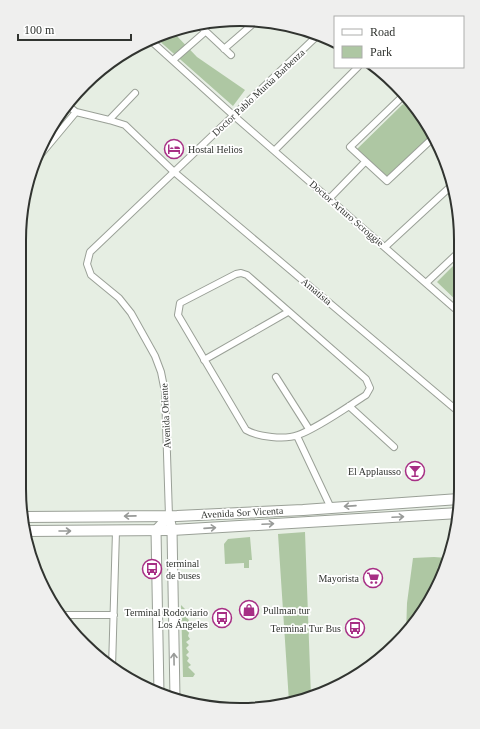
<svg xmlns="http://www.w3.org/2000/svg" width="480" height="729" viewBox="0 0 480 729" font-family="'Times New Roman',serif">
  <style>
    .green { fill: #aec7a3 }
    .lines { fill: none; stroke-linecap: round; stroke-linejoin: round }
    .street-casing { stroke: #9aa097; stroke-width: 8 }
    .secondary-casing { stroke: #9aa097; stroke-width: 11 }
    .primary-casing { stroke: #9aa097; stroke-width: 12 }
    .street { stroke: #fff; stroke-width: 6 }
    .secondary { stroke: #fff; stroke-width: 9 }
    .primary { stroke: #fff; stroke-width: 10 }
    .oneway { stroke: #989a98 }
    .labels { text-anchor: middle; stroke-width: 3.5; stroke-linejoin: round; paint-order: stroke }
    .street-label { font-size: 10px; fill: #313430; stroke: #fff }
    .poi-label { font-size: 10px; fill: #313430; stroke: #fff; text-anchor: end }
    .rim { fill: none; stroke: #313430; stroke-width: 2 }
  </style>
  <rect width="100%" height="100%" fill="#e6eee3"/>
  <path class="green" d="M174 33 197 57 245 90 233 106 156 38Z
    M403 104 413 109 433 135 387 179 356 150Z
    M460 259V304L437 282Z
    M305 532 311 697 297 703 268 705V703L289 702 278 534Z
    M250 537 252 560H249V568H244V563L225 564 224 544 228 539Z
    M434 557 447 558 438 587 406 634 407 603 413 558Z
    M181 605 190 614 186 617 189 620 187 623 190 626 187 629 189 633 188 636 190 639 186 642 189 645 186 648 189 652 186 655 189 658 187 661 191 665 188 667 195 674 193 677H183Z"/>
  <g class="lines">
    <g class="street-casing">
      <path id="street" d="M200 26 231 55
        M150 40 233 115 460 313
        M224 49 254 23
        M173 60 205 32
        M403 96 350 147 387 181 434 137
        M67 105 76 112 109 120 125 125 173 171 460 413
        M109 120 135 93
        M275 150 358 67
        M36 160 76 112
        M29 184 34 169
        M329 199 365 162
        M385 247 450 187
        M241 273 247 275 366 379 370 388 366 395C347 407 318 428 298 435 285 440 258 437 246 430L178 315 180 303 236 274Z
        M426 283 460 251
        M204 360 288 312
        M276 377 309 429
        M349 406 394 447
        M297 436 331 508
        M169 516 165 392 161 372 155 356 131 313 119 298 91 275 87 264 90 252 318 35
        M59 615H114
        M112 668 116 531"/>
    </g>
    <g class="secondary-casing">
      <path id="secondary" d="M169 516 172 530 175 698
        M159 694 156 530 169 516"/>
    </g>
    <g class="primary-casing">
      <path id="primary" d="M24 517 177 516 303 510 459 499
        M26 531 172 530 459 513"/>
    </g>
    <use href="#street" class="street"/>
    <use href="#secondary" class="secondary"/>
    <use href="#primary" class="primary"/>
  </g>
  <defs><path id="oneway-shaft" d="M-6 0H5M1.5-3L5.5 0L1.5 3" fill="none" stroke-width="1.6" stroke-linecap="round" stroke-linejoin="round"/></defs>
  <g class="oneway">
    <use href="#oneway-shaft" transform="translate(350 506) rotate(176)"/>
    <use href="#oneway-shaft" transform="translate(130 516) rotate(179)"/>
    <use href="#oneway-shaft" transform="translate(398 517) rotate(-3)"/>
    <use href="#oneway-shaft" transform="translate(268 524) rotate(-3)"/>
    <use href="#oneway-shaft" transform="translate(210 528) rotate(-4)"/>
    <use href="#oneway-shaft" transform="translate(65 531)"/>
    <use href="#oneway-shaft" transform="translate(174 659) rotate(-91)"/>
  </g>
  <defs>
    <g id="hotel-ring" transform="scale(1)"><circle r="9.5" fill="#fff" stroke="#a72f85" stroke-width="1.5"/><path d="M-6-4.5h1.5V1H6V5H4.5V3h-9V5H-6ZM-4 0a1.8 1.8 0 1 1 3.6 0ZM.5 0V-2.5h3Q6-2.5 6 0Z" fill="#a72f85"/></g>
    <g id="bar-ring" transform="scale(1)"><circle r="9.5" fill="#fff" stroke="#a72f85" stroke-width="1.5"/><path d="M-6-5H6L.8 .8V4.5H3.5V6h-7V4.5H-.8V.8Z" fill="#a72f85"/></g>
    <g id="bus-ring" transform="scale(1)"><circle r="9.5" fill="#fff" stroke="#a72f85" stroke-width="1.5"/><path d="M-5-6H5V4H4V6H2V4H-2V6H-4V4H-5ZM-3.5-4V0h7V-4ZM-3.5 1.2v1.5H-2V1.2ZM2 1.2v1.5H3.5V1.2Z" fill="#a72f85"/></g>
    <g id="supermarket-ring" transform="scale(1)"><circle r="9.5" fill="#fff" stroke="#a72f85" stroke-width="1.5"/><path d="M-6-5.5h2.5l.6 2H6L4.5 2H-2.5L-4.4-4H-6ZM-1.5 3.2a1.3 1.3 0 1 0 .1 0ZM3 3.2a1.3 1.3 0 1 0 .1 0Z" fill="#a72f85"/></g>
    <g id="shop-ring" transform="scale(1)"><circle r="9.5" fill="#fff" stroke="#a72f85" stroke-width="1.5"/><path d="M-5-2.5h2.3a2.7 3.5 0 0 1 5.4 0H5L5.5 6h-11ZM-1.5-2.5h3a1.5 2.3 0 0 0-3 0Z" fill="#a72f85"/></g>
  </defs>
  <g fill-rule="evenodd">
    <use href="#hotel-ring" x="174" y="149"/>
    <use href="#bar-ring" x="415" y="471"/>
    <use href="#bus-ring" x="152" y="569"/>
    <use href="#supermarket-ring" x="373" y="578"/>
    <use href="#shop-ring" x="249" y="610"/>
    <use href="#bus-ring" x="222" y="618"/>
    <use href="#bus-ring" x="355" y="628"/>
  </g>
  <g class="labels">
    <g class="street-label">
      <text transform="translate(258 92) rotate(-43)" y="4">Doctor Pablo Murúa Barbenza</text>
      <text transform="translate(347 213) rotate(41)" y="4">Doctor Arturo Scroggie</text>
      <text transform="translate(317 291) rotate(40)" y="4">Amatista</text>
      <text transform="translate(165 416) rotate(-93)" y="4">Avenida Oriente</text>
      <text transform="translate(242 512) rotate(-3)" y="4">Avenida Sor Vicenta</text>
    </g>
    <g class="poi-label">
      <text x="188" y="153" text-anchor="start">Hostal Helios</text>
      <text x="401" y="475">El Applausso</text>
      <text x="166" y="567" text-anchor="start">terminal<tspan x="166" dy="12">de buses</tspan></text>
      <text x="359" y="582">Mayorista</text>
      <text x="263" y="614" text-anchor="start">Pullman tur</text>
      <text x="208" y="616">Terminal Rodoviario<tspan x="208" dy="12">Los Ángeles</tspan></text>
      <text x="341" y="632">Terminal Tur Bus</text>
    </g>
  </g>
  <path d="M0 0H480V729H0ZM240 26H240A214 214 0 0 1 454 240V489A214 214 0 0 1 240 703H240A214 214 0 0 1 26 489V240A214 214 0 0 1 240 26Z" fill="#efefee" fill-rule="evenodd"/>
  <path class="rim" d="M240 26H240A214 214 0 0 1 454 240V489A214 214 0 0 1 240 703H240A214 214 0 0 1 26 489V240A214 214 0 0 1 240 26Z"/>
  <rect x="334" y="16" width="130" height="52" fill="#ffffff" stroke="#adaeac"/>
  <rect x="342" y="29" width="20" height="6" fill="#ffffff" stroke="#adaeac"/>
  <text x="370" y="36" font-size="12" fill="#313430">Road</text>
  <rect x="342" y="46" width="20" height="12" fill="#aec7a3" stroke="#adaeac"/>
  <text x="370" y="56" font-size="12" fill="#313430">Park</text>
  <path d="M18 34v6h113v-6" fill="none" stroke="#313430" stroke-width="2"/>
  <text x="24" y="34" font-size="12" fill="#313430" stroke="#ffffff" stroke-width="3" paint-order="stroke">100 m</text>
</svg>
